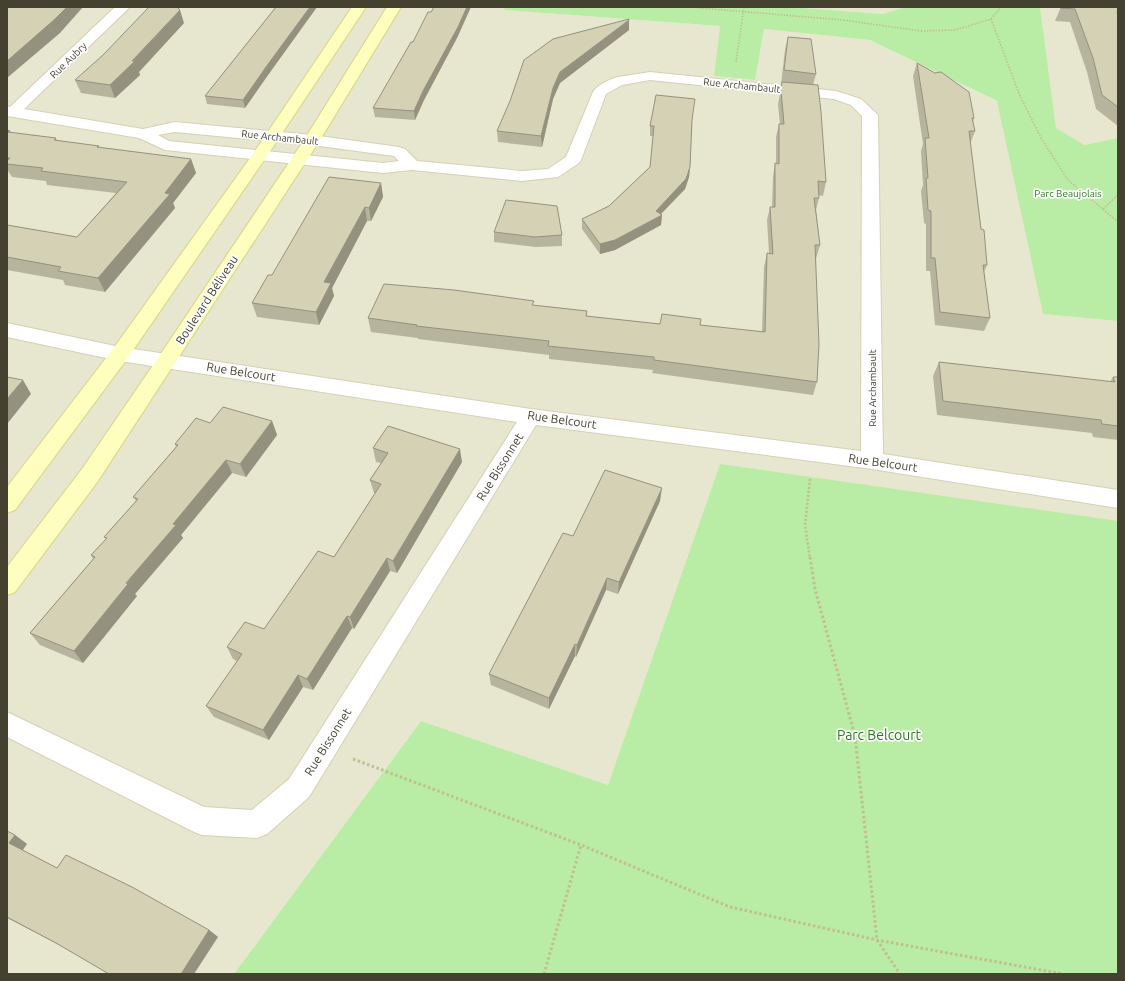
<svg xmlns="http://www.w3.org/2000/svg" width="1125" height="981" viewBox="0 0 1125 981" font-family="Ubuntu,sans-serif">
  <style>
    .residential { fill: #e7e6ce }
    .green { fill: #b9eca4 }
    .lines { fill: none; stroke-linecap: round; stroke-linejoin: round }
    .street-casing { stroke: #d4d1b6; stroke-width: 2 }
    .secondary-casing { stroke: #d5d588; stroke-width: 2 }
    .path-far2 { stroke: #c2bd92; stroke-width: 1.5; stroke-dasharray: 1.5 1.5; stroke-linecap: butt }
    .path-far1 { stroke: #c2bd92; stroke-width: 2.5; stroke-dasharray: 2 2; stroke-linecap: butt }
    .path { stroke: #c2bd92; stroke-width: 3; stroke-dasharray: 2.5 2.5; stroke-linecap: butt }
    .street { fill: #fff; fill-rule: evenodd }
    .secondary { fill: #feffbe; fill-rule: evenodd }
    .wall { fill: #b6b49c }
    .shaded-wall { fill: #94927f }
    .building { fill: #d4d1b5; stroke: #94927f }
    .labels { text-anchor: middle; stroke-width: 3.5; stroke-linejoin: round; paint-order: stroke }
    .far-street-label { font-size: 10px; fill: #444131; stroke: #fff }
    .far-park-label { font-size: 10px; fill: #2a7b1f; stroke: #fff }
    .street-label { font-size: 12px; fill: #444131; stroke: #fff }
    .near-park-label { font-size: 14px; fill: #2a7b1f; stroke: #fff }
  </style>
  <rect width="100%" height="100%" fill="#f3f2e0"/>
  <path class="residential" d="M7 7H505L504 10 720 26 714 76 755 80 764 29 870 40 998 102 1043 314 1118 321V563L720 464 608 785 421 721 234 974H7Z
    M791 7H905L883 14Z
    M1040 7H1118V138L1084 145 1056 128Z"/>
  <path class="green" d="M505 7H791L883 14 905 7H1040L1056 128 1084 145 1118 138V321L1043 314 997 101 870 40 764 29 755 80 714 76 720 26 504 10Z
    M720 464 1118 521V974H234L421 721 608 785Z"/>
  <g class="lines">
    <g class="street-casing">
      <path id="street" d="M115 7H130L24 109 143 129 175 122 312 135 399 147 405 149 417 161 522 171 548 169 566 157 593 92C597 85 610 79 618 77L650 72 836 91 861 99 878 115 883 454 1118 490V508L872 469 536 425 309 797 267 834 257 838 202 835 192 831 7 737V712L204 807 252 810 289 779 517 422 120 361 7 337V323L120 347 531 409 861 451 862 116 851 105 834 99 650 80 622 85 606 94 581 160 579 163 558 177 522 181 412 170 383 173 165 150 139 138 7 116V106L10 107ZM175 132 312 145 394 156 399 161 383 163 169 141 158 135Z"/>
    </g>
    <g class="secondary-casing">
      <path id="secondary" d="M352 7H366L267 156 127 359 15 510 7 513V487L113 349 253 154Z
        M387 7H401L320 140 98 481 15 592 7 595V567L82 469 160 355 304 140Z"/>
    </g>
    <path class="path-far2" d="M688 7 843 20 921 31 955 30 991 19 1001 7
      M991 19 1020 96 1041 138 1068 180 1118 222
      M736 62 744 7
      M1103 209 1118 195"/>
    <path class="path-far1" d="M810 479 805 525 810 558"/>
    <path class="path" d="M810 557 815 589 855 736 877 940 900 974
      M353 759 581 845 730 907 877 940 1063 974
      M544 974 581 845"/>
    <use href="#street" class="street"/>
    <use href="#secondary" class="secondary"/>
  </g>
  <path class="wall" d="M276 7H317L268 75 245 108 207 104 205 96Z
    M1061 7H1118V126L1096 109 1087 72 1070 22 1055 21Z
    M629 20V30L560 83 553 99 542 147 498 142 497 131Z
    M184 23 139 72 140 75 115 98 81 93 75 80Z
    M458 36 424 100 415 120 375 117 373 108Z
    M788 37 816 74 813 85 826 182 823 196 818 195 819 198 816 210 820 245 816 259 817 382 813 395 652 373 653 370 549 359V355L418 339V338L371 332 368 318 534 305 587 311 586 316 660 324 700 325 762 332 764 267 767 253H769L767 220 770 207H772L773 177 775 163H776V137L779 124H780L778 104 782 84H781L785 50Z
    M917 63 974 118 973 122 975 131 970 144 981 229 987 265 984 272 990 318 984 331 935 325 930 271H926V224L924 223 921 191 923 185 921 151 923 144 913 76Z
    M692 122 690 167 689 177 685 189 661 214 662 215 661 225 615 250 600 254 582 229V219L609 206 650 167 653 136H650V126Z
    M7 130 10 131 12 133 56 138 57 141 99 148 191 159 196 173 173 203 175 208 105 292 65 285 63 280 7 270V225L77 237 116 193 47 185 46 181 12 177 8 171 7 170Z
    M381 183 383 197 371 221H367L332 288 334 296 319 325 257 317 252 303 272 275Z
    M494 232 562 235V246L536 247 494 242Z
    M939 362 1110 382 1113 377H1118V440L1093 437 1092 433 937 415 933 376Z
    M272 421 277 435 246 477 232 473 181 535 183 538 135 594 137 596 83 663 40 645 30 633 93 559 91 555 106 539 104 537 136 501 133 497 176 447 175 444 210 423Z
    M373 448 462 462 397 573 390 571 354 629 352 628 313 690 303 687 269 740 214 717 206 706 237 661 233 659 227 647 264 629 334 557 375 493H374L370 480 381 463 376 462Z
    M660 501 618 594 606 590 576 657 575 656 549 709 491 685 489 674 573 536Z
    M7 831 15 835 27 844 23 850 57 868 209 930 218 937 65 948 7 918Z"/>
  <path class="shaded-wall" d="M67 7H83L60 33 7 78V61Z
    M310 7H317L268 75 245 108 243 100 266 67Z
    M467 7H471L458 36 424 100 415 120 414 111 423 91Z
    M180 10 184 23 139 72 140 75 115 98 110 85Z
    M629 20V30L560 83 553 99 542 147 541 136 553 88 560 72Z
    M191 159 196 173 173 203 175 208 105 292 98 278Z
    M690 167 689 177 685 189 658 217 662 215 661 225 615 250 600 254V244L656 211Z
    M381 183 383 197 371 221 369 208Z
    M365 207 367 221 332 288 334 296 319 325 316 312 324 282Z
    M23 380 31 394 7 424V399Z
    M272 421 277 435 246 477 240 464Z
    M460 449 462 462 397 573 393 561Z
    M226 460 232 473 181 535 183 538 135 594 137 596 83 663 74 651 173 524Z
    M662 488 660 501 618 594 619 582Z
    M387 558 390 571 354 629 350 617Z
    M607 578 606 590 576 657 577 645Z
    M347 616 352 628 313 690 307 679Z
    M575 644V656L549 709V698Z
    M298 675 303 687 269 740 263 730Z
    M15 835 27 844 21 852 9 843Z
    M209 930 218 937 194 974H181Z"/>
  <path class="building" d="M7 7H67L54 20 7 61Z
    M149 7H177L180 10 132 61H135L110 85 75 80 103 55Z
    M276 7H310L266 67 243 100 205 96Z
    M434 7H467L458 27 423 91 414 111 373 108 411 42H413L428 12H431Z
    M1061 7H1118V12H1117L1118 16V107L1102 95 1093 58 1075 9 1060 8Z
    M629 19V20L560 72 553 88 541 136 497 131 510 101 524 60 553 39Z
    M788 37 811 39 816 74 784 70Z
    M917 63 935 73 941 72 969 92 974 118H972L975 131H969L981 229 984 230 987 265H983L990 318 940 312 935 258H931V211L928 210 926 178H928L925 138H929Z
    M782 82 818 85 821 112 826 182 818 181 819 198H814L820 245H815L819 344 817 382 654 360V357L548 346 549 341 416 326 417 325 368 318 384 284 454 290 534 301 532 305 587 311 586 316 660 324 662 314 701 319 700 325 765 332 767 253 773 254 770 207H775V163L779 164V124H784L781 90Z
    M656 95 695 99 692 120 690 167 686 179 656 211 662 215 615 240 600 244 582 219 609 206 650 167 654 126H650Z
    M7 130 10 131 8 132 56 138 54 140 99 146 97 147 191 159 165 193 170 194 98 278 58 271 61 267 7 257V225L77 237 127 182 41 171 43 168 7 164V161L10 158H7Z
    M329 177 381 183 369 208 365 207 324 282 331 283 316 312 252 303 268 275H272Z
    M506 200 557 206 562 235 535 237 494 232Z
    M939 362 1115 382 1113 377H1118V426L1102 424 1101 420 943 401Z
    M7 377 23 380 7 399Z
    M223 407 272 421 240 464 226 460 173 524 176 525 126 583 128 584 74 651 30 633 95 557 91 555 107 538 104 537 138 499 133 497 178 445 175 444 196 418 210 423Z
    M388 426 460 449 393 561 387 558 350 617 347 616 307 679 298 675 263 730 206 706 242 654 227 647 245 622 264 629 318 551 334 557 381 484 370 480 388 453 373 448Z
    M605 470 662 488 619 582 607 578 577 645 575 644 549 698 489 674 563 533 573 536Z
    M7 831 15 835 9 843 57 868 66 855 132 887 209 930 181 974H109L56 943 7 917Z"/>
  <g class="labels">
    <g class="far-street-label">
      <text transform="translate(68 60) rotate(-44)" y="4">Rue Aubry</text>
      <text transform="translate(742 85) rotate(6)" y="4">Rue Archambault</text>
      <text transform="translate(280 137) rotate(6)" y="4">Rue Archambault</text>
      <text transform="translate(872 388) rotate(-90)" y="4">Rue Archambault</text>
    </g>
    <g class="far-park-label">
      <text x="1068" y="197">Parc Beaujolais</text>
    </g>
    <g class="street-label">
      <text transform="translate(207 300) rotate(-57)" y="4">Boulevard Béliveau</text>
      <text transform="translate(241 372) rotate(9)" y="4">Rue Belcourt</text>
      <text transform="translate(562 420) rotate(8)" y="4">Rue Belcourt</text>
      <text transform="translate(883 463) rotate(8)" y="4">Rue Belcourt</text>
      <text transform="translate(500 467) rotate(-58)" y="4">Rue Bissonnet</text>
      <text transform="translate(328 742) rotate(-58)" y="4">Rue Bissonnet</text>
    </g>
    <g class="near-park-label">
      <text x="879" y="740">Parc Belcourt</text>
    </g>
  </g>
  <rect width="1125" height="981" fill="none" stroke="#444131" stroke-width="16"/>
</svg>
